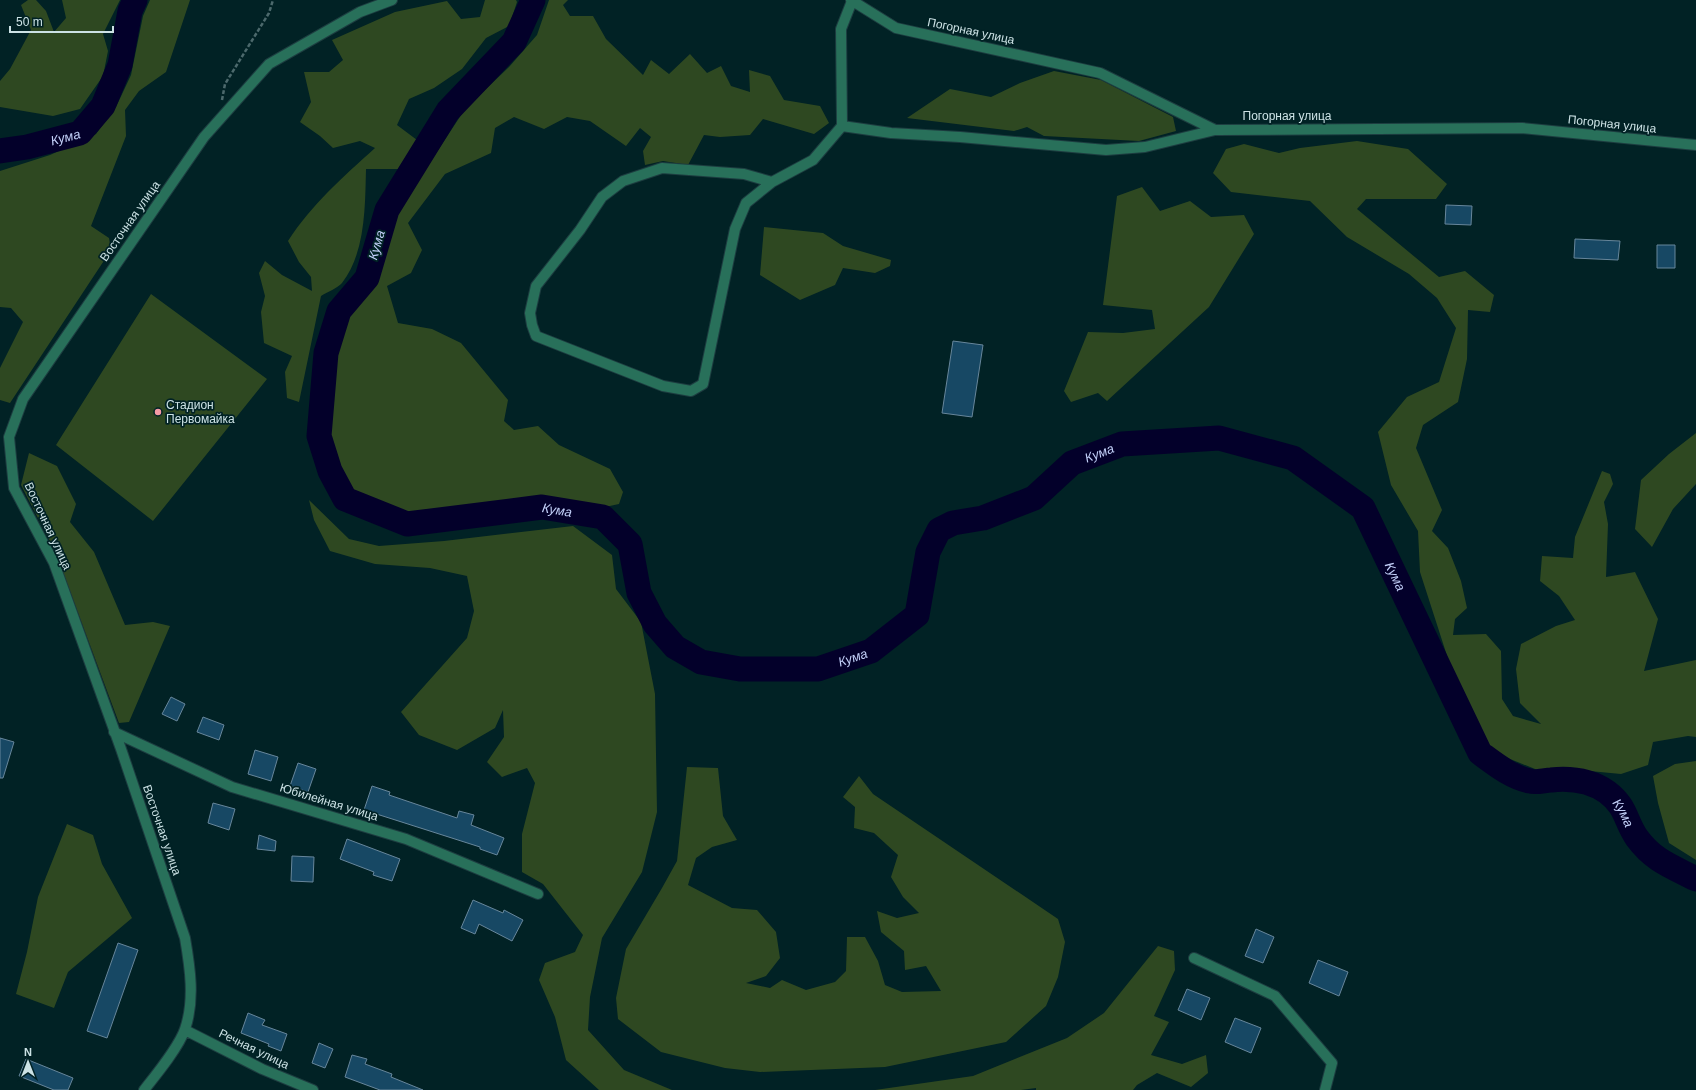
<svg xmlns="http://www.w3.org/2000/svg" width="1696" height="1090" viewBox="0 0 1696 1090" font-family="Arial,sans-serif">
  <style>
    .green { fill: #2e4821 }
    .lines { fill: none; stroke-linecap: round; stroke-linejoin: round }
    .river { stroke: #03002a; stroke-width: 25 }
    .building { fill: #174864; stroke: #67869b }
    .minor-casing { stroke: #1d3d40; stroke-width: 12 }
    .path { stroke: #4c696c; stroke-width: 2.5; stroke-dasharray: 4 2; stroke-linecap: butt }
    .minor { stroke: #28705a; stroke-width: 10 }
    .poi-dot { fill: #f49aa5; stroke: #012225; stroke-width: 1.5 }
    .labels { text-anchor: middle; stroke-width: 3.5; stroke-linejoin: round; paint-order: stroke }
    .street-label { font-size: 12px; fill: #cce2e5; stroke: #012225 }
    .poi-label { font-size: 12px; fill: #cce2e5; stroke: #012225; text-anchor: start }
    .water-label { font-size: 13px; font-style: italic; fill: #c3d0f9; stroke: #012225 }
  </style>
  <rect width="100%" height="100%" fill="#012225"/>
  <path class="green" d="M28 0H36L46 11 54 32 66 18 62 0H120L103 34 108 51 103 76 80 109 53 116 0 107V81L10 69 31 30 21 5Z
    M150 0H190L166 72 139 91 125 110 126 136 91 226 109 238 111 250 10 403 0 400V368L23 322 11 308 0 307V171L50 155 96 134 116 107 131 75 143 16Z
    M485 0H516L517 2 509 26 486 38 462 69 434 88 409 99 397 125 417 140 398 169H366C365 205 366 252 342 283 338 288 327 292 321 296L299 402 287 398 285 372 292 356 264 343 261 312 265 296 259 273 265 261 282 275 312 291 311 277 299 262 288 241C312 204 343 177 375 148L360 141 333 148 320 136 300 122 311 102 304 72H329L343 60 332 40 395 12 447 1 461 19 480 17Z
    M549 0H568L563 5 570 16H593L606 39 643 75 651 60 669 74 690 54 707 73 721 66 731 86 750 92 749 70 770 76 784 100 820 106 829 123 814 134 763 119 750 135 720 137 704 135 688 165 663 161 645 165 643 151 651 137 640 128 626 146 590 121 567 117 544 129 514 117 495 128 491 153 445 174 408 223 422 250 411 273 387 286 398 323 432 329 461 343 508 400 504 421 514 430 538 426 559 445 610 469 623 492 619 504 605 507 537 496 410 518 352 495 328 435 335 358 348 313 375 283 393 219 465 109 509 67 537 35Z
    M1054 71 1101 80 1173 117 1176 131 1139 141 1044 136 1027 127 1014 131 907 118 950 89 991 97 1020 83Z
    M1357 141 1408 149 1447 184 1436 199H1366L1357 209 1439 277 1465 271 1494 295 1490 312 1468 310 1467 359 1458 402 1423 425 1416 448 1442 510 1432 531 1448 548 1461 581 1467 608 1455 619 1453 635 1486 634 1501 651 1502 699 1513 716 1541 724 1520 703 1516 669 1521 644 1556 626 1575 620 1559 596 1540 581 1542 556 1573 558 1575 537 1602 471 1610 474 1613 484 1604 502 1608 524 1606 577 1635 572 1658 619 1644 671 1696 660V737L1688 736 1653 742 1648 765 1621 774 1579 770 1540 771 1490 751 1450 665 1420 572 1418 531 1391 485 1378 432 1407 397 1439 382 1456 328 1437 298 1409 274 1347 237 1310 201 1231 192 1213 173 1226 149 1244 144 1279 153 1300 148Z
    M1142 187 1160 211 1190 201 1211 217 1244 215 1254 234 1209 307 1107 401 1098 393 1071 402 1064 391 1088 332 1123 333 1155 329 1152 310 1103 305 1117 196Z
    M764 227 823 233 843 246 891 260 890 266 875 273 843 268 835 285 800 300 760 275Z
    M151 294 267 379 153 521 56 445Z
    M1696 433V484L1673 509 1652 547 1635 529 1641 480 1669 454Z
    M29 453 57 466 76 504 70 522 94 552 125 625 153 622 170 626 129 722 119 723 55 551 21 485Z
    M309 500 349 539 379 546 444 541 573 526 612 555 616 589 641 622 655 694 657 812 642 872 602 938 590 997 588 1030 624 1070 672 1090H599L566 1060 555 1017 539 980 545 963 575 952 583 935 543 884 522 872V834L535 783 527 768 502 777 487 762 504 737 503 710 495 728 457 750 419 735 401 712 467 638 474 611 467 576 430 568 375 564 330 551 314 520Z
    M1696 761V860L1669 843 1658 803 1653 776 1675 764Z
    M687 767 718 768 723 816 737 840 712 847 696 858 688 885 732 908 757 910 776 932 780 958 766 976 746 983 770 988 782 980 806 990 835 982 846 971 847 937H865L878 961 885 985 902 992 941 991 926 966 905 970 904 951 881 932 877 911 897 918 919 913 903 897 891 877 898 855 874 833 854 828 855 807 843 797 859 776 873 794 1058 919 1065 942 1058 977 1046 1006 1006 1042 885 1067 760 1072 725 1068 661 1052 618 1019 616 998 626 949 662 888 677 861Z
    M67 824 93 835 102 864 132 918 68 972 54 1008 16 994 27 952 38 897Z
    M1158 946 1174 951 1175 970 1154 1016 1169 1022 1151 1055 1182 1064 1206 1055 1208 1073 1191 1087 1157 1073 1137 1085 1133 1090H1036V1088L1021 1090H875L973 1076 1067 1038 1104 1013Z"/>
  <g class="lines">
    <g class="river">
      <path id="s1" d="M533 0 514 42 448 111 387 210 367 278 339 311 326 353 319 436 330 471 345 499 407 524 542 507 603 517 630 544 639 593 655 624 675 647 701 662 740 669H818L871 651 917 615 928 552 939 530 953 523 983 518 1034 498 1072 463 1122 444 1219 438 1293 458 1363 508 1480 753C1495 764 1511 777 1530 781 1536 783 1545 780 1551 780 1570 778 1591 781 1607 792 1627 807 1625 821 1637 838 1654 861 1671 866 1696 879"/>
      <path id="s2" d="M0 151 27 147 80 133 103 106 120 65 130 11 135 0"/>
    </g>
  </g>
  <path class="building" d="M1446 205 1472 206 1471 225 1445 224Z
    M1575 239 1620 241 1618 260 1574 258Z
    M1657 245H1675V268H1657Z
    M953 341 983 345 972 417 942 413Z
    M171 697 185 704 177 721 162 714Z
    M203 717 224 725 219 740 197 732Z
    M0 738 14 742 3 778H0Z
    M255 750 278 757 271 781 248 774Z
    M298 763 316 769 308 792 290 786Z
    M372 786 390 792 389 795 457 818 459 811 474 815 471 825 504 838 497 855 480 849V847L364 810Z
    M213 803 235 809 229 830 208 823Z
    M259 835 276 841 275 851 257 849Z
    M347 839 400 859 392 881 373 875 374 872 340 859Z
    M292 856 314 857 313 882 291 881Z
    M473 900 503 913 504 910 523 920 512 941 479 924 475 934 461 928Z
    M1256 929 1274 937 1263 963 1245 956Z
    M118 943 138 950 107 1038 87 1031Z
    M1318 960 1348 972 1339 996 1309 983Z
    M1187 989 1210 998 1201 1020 1178 1010Z
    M248 1013 265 1020 262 1025 287 1034 281 1051 268 1046 269 1044 241 1033Z
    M1235 1018 1261 1028 1251 1053 1225 1042Z
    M319 1043 333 1049 325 1068 312 1063Z
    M352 1055 367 1059 365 1064 392 1074 391 1077 423 1090H380L345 1077Z
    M26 1059 73 1078 68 1090H54L19 1076Z"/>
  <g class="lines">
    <g class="minor-casing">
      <path id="minor" d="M851 0 896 28 1100 73 1215 130 1522 128 1696 145
        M842 126 891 133 960 137 1106 150 1145 147 1215 130
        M772 182 744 174 662 168 623 181 602 197 580 230 536 286 530 313 532 325 536 336 663 386 691 391 703 384 735 229 746 203 772 182 813 160 842 126 841 29 852 1
        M114 732 232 787 406 839 538 894
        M1194 958 1275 996 1332 1063 1325 1090
        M185 1030 262 1069 313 1090
        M144 1090C156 1075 179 1047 185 1029 195 1000 190 967 185 938L121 749 54 563 14 488 9 437 23 399 204 137 269 64 360 12 392 0"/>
    </g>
    <path class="path" d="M222 100 225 84 269 13 273 0"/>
    <use href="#minor" class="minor"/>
  </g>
  <circle class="poi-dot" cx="158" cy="412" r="4"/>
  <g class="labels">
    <g class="street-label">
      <text transform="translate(971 31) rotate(12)" y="4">Погорная улица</text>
      <text x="1287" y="120">Погорная улица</text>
      <text transform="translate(1612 124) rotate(6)" y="4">Погорная улица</text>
      <text transform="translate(130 221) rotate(-55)" y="4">Восточная улица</text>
      <text transform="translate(48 526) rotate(65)" y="4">Восточная улица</text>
      <text transform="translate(329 802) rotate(17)" y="4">Юбилейная улица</text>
      <text transform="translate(162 830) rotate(71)" y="4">Восточная улица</text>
      <text transform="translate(254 1049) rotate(26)" y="4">Речная улица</text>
    </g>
    <g class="poi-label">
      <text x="166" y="409">Стадион<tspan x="166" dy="14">Первомайка</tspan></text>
    </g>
    <g class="water-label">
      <text dy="5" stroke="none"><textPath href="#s2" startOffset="67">Кума</textPath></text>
      <text transform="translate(376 245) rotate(-74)" y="5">Кума</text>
      <text dy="5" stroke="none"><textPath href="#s1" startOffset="1518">Кума</textPath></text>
      <text dy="5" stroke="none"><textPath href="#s1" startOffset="786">Кума</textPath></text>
      <text dy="5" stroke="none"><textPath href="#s1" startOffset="1878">Кума</textPath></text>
      <text dy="5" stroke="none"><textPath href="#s1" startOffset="1170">Кума</textPath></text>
      <text dy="5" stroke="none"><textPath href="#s1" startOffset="2238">Кума</textPath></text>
    </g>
  </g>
  <g transform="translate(28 1062)" stroke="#012225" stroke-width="3" paint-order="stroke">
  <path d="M0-3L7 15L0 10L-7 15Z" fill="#cce2e5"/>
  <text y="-6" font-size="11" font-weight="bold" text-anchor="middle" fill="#cce2e5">N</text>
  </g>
  <path d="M10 26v6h103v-6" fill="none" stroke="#cce2e5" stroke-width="2"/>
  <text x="16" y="26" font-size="12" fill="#cce2e5" stroke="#012225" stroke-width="3" paint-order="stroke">50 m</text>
</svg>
